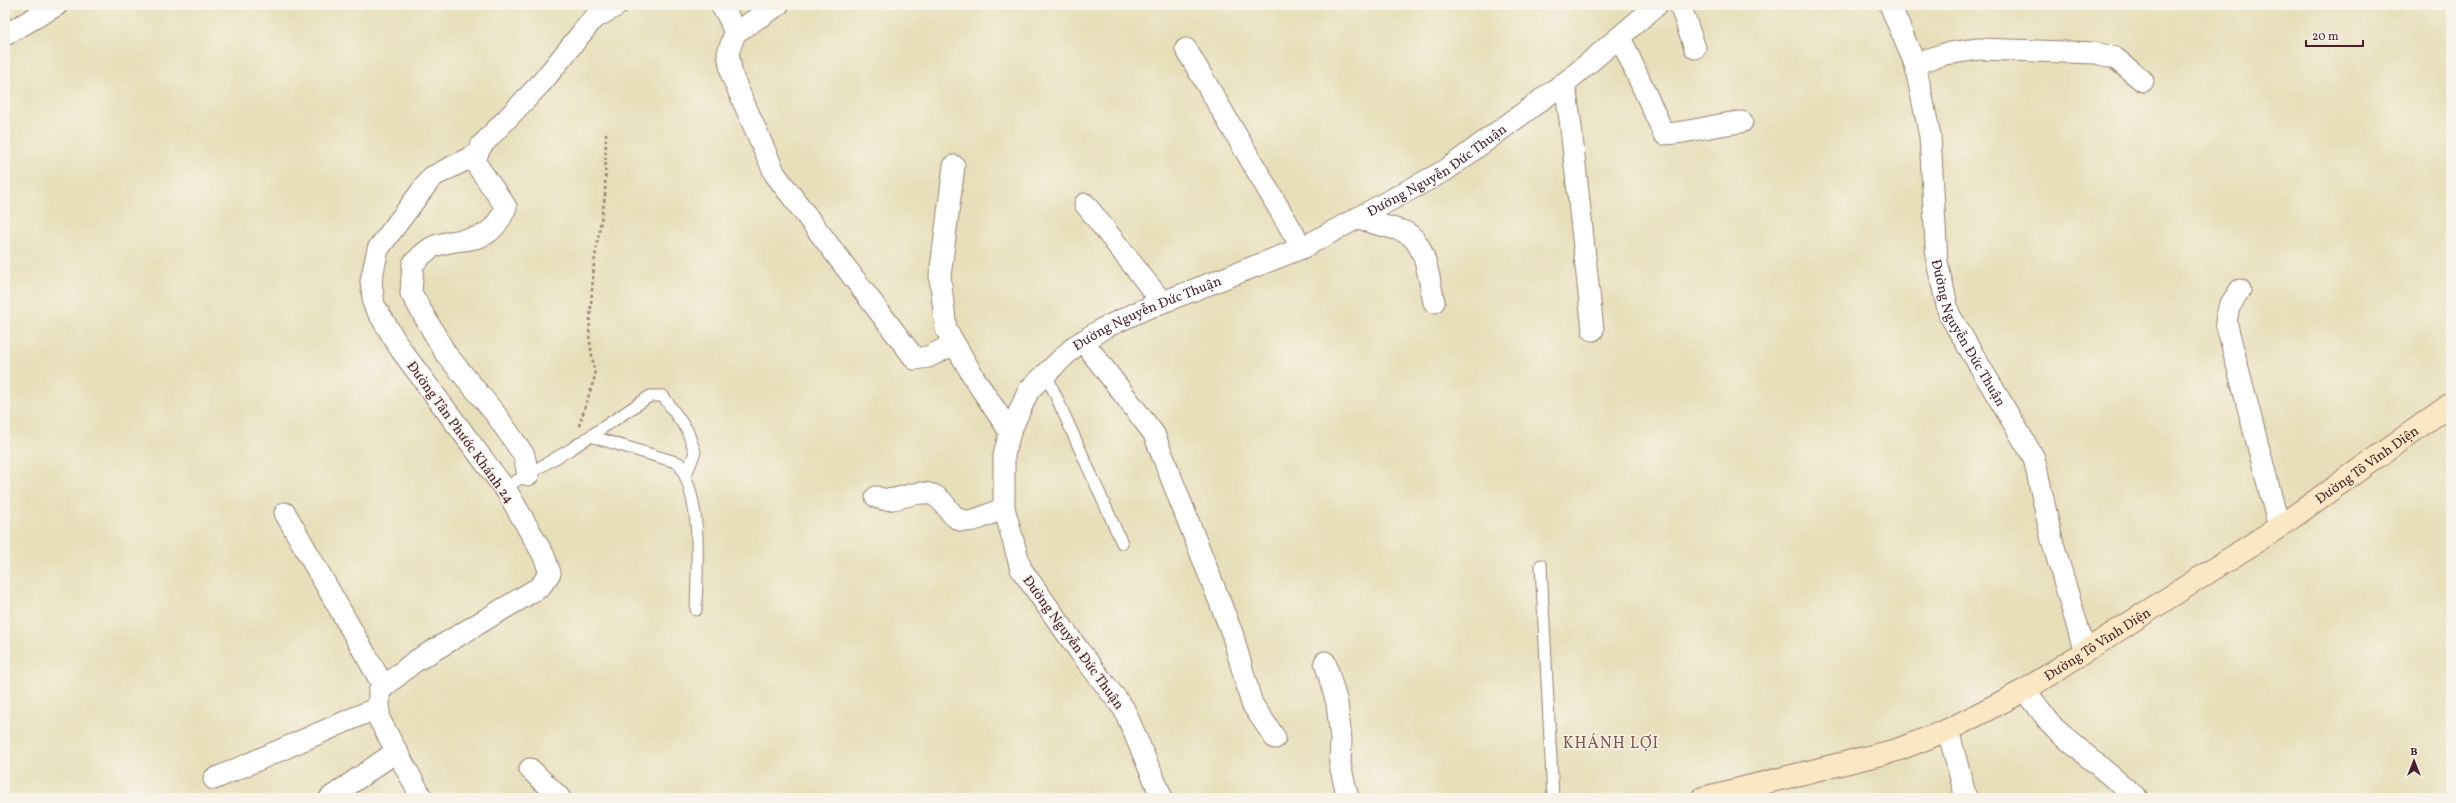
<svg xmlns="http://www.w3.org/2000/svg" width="2456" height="803" viewBox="0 0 2456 803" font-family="Vollkorn,serif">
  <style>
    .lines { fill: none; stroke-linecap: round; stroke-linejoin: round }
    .stream { stroke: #7aace6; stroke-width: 5.5 }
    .service-casing { stroke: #987f72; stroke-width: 13 }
    .minor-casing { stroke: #987f72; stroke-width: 23 }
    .secondary-casing { stroke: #987f72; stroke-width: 24 }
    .path { stroke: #987f72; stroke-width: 2.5; stroke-dasharray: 3 3; stroke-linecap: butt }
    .service { stroke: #fff; stroke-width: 11 }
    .minor { stroke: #fff; stroke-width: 21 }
    .secondary { stroke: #fae7c3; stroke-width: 22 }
    .labels { text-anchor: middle; stroke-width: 3; stroke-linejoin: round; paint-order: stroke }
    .street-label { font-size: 14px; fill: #4a1f2b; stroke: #f7f3e8 }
    .quarter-label { font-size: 16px; letter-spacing: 1px; fill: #82554d; stroke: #f7f3e8 }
  </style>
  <rect width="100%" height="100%" fill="#f7f3e8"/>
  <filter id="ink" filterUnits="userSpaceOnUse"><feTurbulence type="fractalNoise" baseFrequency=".025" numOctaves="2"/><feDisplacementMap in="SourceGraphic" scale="8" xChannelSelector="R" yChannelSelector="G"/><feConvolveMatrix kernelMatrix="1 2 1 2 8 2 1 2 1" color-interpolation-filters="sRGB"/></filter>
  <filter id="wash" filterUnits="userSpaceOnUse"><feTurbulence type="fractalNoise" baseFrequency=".012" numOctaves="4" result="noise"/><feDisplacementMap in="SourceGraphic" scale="16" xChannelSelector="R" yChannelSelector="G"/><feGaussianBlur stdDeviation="0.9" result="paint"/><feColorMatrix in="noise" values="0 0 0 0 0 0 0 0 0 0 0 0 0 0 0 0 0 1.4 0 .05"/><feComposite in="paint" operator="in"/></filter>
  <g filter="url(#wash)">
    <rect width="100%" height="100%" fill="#e7dfb9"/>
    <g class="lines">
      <path class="stream" d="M5 7 8 5"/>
    </g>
  </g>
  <g filter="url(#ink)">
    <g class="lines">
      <g class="service-casing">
        <path id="service" d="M1046 374 1122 543
          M590 436 679 463C703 506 697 561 696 610
          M504 488 571 449 650 396H663L687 430 695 452 686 475
          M1541 565 1553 798"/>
      </g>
      <g class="minor-casing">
        <g id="minor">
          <path d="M721 5 728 16 735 33"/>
          <path d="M778 5 735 33 728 53 732 76 775 174 915 359 928 357 954 344"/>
          <path d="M1680 5 1695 48"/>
          <path id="s1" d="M1890 5 1915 64 1930 136 1937 262 1949 314 2034 458 2052 540 2085 652"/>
          <path d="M5 35 57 5"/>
          <path d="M1620 37 1664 134C1690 133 1715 124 1742 122"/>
          <path d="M1186 49 1302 248"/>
          <path d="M1915 64 1944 54 1978 49 2096 53 2115 58 2143 81"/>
          <path d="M1561 85 1566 93 1570 119 1593 330"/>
          <path d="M954 166 940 276 946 329 976 381 1010 432"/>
          <path d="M1085 204 1162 302"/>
          <path d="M1361 218C1374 225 1388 226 1402 231 1426 238 1429 281 1434 302"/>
          <path d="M2240 290 2229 307 2226 322 2279 527"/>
          <path d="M1083 341 1154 434 1232 633 1252 704 1275 738"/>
          <path d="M528 475 524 455 494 412 446 354 411 293 413 264C419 258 427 249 435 246 469 234 488 249 506 207L474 161 481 146 543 81 593 19 618 5"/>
          <path d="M876 497C895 506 913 487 933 495 947 500 950 521 966 521 978 521 993 512 1004 508"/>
          <path d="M285 513 384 687"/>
          <path d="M1325 662 1337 703 1341 740 1340 765 1348 798"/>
          <path d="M2025 690 2054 728 2137 798"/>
          <path d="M1948 730 1966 798"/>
          <path d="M530 769 560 798"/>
          <path d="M214 779 379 707"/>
          <path d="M330 798 397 751"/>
          <path d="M422 798 379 719V691L414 662 540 587 550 573 544 556 508 493 401 350 374 305 371 281 378 249 432 177 477 154"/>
          <path id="s2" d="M1162 798 1124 709 1080 652 1021 569 1004 508V455L1010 432 1029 390 1075 346 1104 328 1145 309 1302 248 1446 170 1571 78 1657 5"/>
        </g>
      </g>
      <g class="secondary-casing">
        <g id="secondary">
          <path id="s3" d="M1703 798 1897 750 1948 730 2025 690 2279 527 2451 404"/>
        </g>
      </g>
      <path class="path" d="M579 426 595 376 589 335 591 305 594 263 605 196 606 132"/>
      <use href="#service" class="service"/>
      <use href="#minor" class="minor"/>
      <use href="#secondary" class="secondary"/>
    </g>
  </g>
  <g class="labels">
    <g class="street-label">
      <text dy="5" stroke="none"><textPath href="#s2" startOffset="924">Đường Nguyễn Đức Thuận</textPath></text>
      <text dy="5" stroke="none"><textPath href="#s2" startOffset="600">Đường Nguyễn Đức Thuận</textPath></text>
      <text dy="5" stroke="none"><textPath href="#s1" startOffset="342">Đường Nguyễn Đức Thuận</textPath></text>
      <text transform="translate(461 432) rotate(54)" y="5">Đường Tân Phước Khánh 24</text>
      <text dy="5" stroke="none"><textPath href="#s3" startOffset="751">Đường Tô Vĩnh Diện</textPath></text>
      <text transform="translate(1074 642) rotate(54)" y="5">Đường Nguyễn Đức Thuận</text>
      <text dy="5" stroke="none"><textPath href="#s3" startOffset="427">Đường Tô Vĩnh Diện</textPath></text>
    </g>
    <g class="quarter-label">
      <text x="1611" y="748">KHÁNH LỢI</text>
    </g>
  </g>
  <rect width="2456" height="803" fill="none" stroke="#f7f3e8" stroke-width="20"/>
  <g transform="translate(2414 761)" stroke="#f7f3e8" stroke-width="3" paint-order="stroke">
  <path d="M0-3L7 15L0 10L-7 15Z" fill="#4a1f2b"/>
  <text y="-6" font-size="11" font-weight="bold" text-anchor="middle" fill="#4a1f2b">B</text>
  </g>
  <path d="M2306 40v6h57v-6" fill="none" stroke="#4a1f2b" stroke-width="2"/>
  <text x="2312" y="40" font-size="12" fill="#4a1f2b" stroke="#f7f3e8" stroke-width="3" paint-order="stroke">20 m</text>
</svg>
